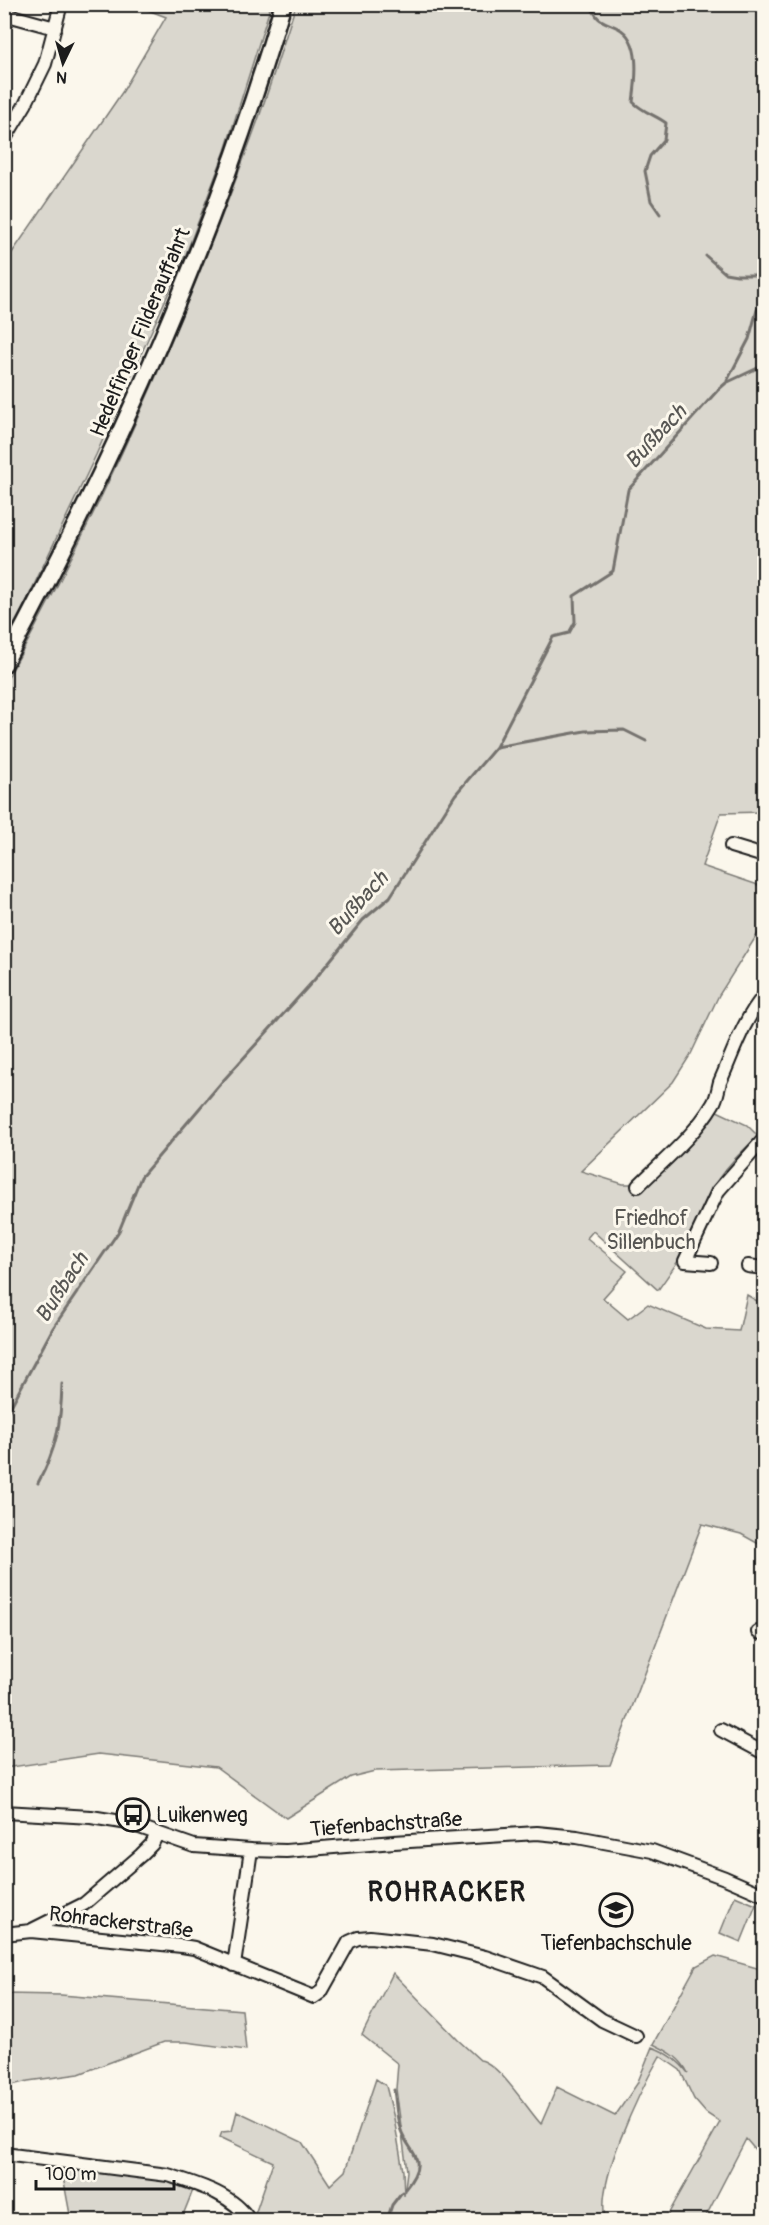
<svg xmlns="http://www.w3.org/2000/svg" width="769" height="2225" viewBox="0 0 769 2225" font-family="Pangolin,sans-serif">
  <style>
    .green { fill: #dad7ce; stroke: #7b7a75; stroke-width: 1.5 }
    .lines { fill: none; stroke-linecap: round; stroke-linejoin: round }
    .stream { stroke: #74726e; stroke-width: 3 }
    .minor-casing { stroke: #1c1c1c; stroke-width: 16 }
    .major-casing { stroke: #1c1c1c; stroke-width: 20 }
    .minor { stroke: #fbf7ec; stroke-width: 12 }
    .major { stroke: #fbf7ec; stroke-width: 15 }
    .labels { text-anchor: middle; stroke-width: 6; stroke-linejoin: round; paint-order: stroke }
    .street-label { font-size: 21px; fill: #1c1c1c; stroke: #fbf7ec }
    .park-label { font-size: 21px; fill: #555451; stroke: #fbf7ec }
    .poi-label { font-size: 21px; fill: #1c1c1c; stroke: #fbf7ec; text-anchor: start }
    .water-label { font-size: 22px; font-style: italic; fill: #575653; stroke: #fbf7ec }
    .district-label { font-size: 27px; font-weight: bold; letter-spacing: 1.5px; fill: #1c1c1c; stroke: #fbf7ec }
  </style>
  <rect width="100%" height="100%" fill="#fbf7ec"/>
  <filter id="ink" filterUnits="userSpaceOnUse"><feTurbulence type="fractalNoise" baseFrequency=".0167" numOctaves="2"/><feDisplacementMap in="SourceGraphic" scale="12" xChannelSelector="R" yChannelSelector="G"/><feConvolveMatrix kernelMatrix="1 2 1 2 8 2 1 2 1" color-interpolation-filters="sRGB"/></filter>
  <g filter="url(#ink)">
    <path class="green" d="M135 5H271L225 151 186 254 96 455 24 606 5 642V263L123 91 166 17Z
      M296 5H764V812L721 813 702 866 764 887V924L719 995 691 1054 673 1082 581 1171 623 1184H645L699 1133 715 1110 747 1125 758 1136C743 1151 726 1166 715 1184 705 1199 701 1215 695 1231 686 1252 671 1271 658 1290L593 1231 587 1238 627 1271 603 1298 628 1319 648 1304 706 1329 739 1331 747 1295 764 1305V1547L741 1534 702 1524 610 1765 375 1771 351 1777 286 1818 216 1767 99 1754 5 1768V683C102 510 181 328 250 142 267 97 281 50 296 5Z
      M735 1896 756 1905 741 1942 720 1933Z
      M715 1956 764 1970V2167L757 2152 746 2139 704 2220H665L720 2122 706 2113 694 2099 680 2070 660 2056C641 2089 593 2186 606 2220H253L273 2162 220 2137 222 2132 232 2131 237 2111 302 2142 330 2185 345 2171 376 2079 386 2086 394 2118 403 2171 404 2196 407 2171 396 2089 398 2064 362 2035 393 1973 458 2040 480 2060C499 2063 527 2109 541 2124L557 2087 615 2116 637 2084 652 2047C668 2053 678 2060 688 2073 681 2058 668 2051 653 2044L696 1966Z
      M5 1994 61 1995 242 2010 246 2050 186 2042H164L79 2074 28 2081 8 2086 9 2154H5Z
      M60 2161 195 2185 181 2220H71Z"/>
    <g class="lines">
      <path class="stream" d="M590 4C598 23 602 20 618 28 642 40 636 80 633 102 643 112 655 115 666 123L664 140 650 156 645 171 651 201 660 214
        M706 256 725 273 737 275H758L763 282 764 294 762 304 757 310 749 339 727 381
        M496 747 585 731 624 730 646 741
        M4 1419 53 1328 119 1231 141 1177 221 1083 315 979 363 920 390 897 455 795 496 747 553 637 569 633 575 622 574 596 613 571 628 490 718 390 726 383 764 365
        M38 1483C57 1448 61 1423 62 1384
        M394 2090C396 2102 396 2116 400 2128 409 2155 431 2157 405 2189
        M387 2220 392 2205 402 2192"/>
      <g class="minor-casing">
        <path id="minor" d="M4 14 55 28
          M4 140 25 105 45 64 61 4
          M731 846 764 856
          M638 1186C664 1160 694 1136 713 1104 717 1098 718 1089 720 1082 733 1053 743 1020 764 996
          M711 1263 685 1261 718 1191 764 1139
          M748 1266 764 1268
          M758 1632 764 1634
          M721 1730 764 1753
          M4 1812 91 1817 128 1823 194 1846 251 1850 286 1851 394 1842 537 1833 577 1837 652 1851 725 1878 764 1895
          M32 1930 84 1904 141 1855 152 1844 157 1834
          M4 1934 31 1931 182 1946 194 1948 314 1997 321 1992 349 1942 358 1938 370 1937 433 1944 485 1957 543 1977 602 2020 636 2036
          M234 1965 251 1850
          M4 2154 168 2175C196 2184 233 2194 249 2220"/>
      </g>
      <g class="major-casing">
        <path id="major" d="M4 664C117 453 216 234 283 4"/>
      </g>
      <use href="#minor" class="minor"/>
      <use href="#major" class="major"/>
    </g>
  </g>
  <defs>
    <g id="bus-ring" transform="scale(1.725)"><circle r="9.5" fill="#fbf7ec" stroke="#1c1c1c" stroke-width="1.5"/><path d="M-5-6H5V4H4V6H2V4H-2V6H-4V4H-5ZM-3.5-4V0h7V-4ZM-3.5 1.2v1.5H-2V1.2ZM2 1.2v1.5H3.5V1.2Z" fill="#1c1c1c"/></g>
    <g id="school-ring" transform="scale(1.725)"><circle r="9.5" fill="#fbf7ec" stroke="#1c1c1c" stroke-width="1.5"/><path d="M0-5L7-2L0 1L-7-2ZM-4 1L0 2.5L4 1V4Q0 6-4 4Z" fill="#1c1c1c"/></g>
  </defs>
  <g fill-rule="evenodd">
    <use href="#bus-ring" x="133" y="1815"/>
    <use href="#school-ring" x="616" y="1910"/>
  </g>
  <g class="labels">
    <g class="street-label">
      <text transform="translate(140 332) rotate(-67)" y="7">Hedelfinger Filderauffahrt</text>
      <text transform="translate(386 1824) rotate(-4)" y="7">Tiefenbachstraße</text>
      <text transform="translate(121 1922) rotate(7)" y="7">Rohrackerstraße</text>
    </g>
    <g class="park-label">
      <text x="651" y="1225">Friedhof<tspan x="651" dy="24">Sillenbuch</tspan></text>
    </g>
    <g class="poi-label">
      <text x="156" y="1822">Luikenweg</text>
      <text x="616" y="1950" text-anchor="middle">Tiefenbachschule</text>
    </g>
    <g class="water-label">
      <text transform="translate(655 436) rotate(-47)" y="8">Bußbach</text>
      <text transform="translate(357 903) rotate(-48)" y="8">Bußbach</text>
      <text transform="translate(61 1287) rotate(-57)" y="8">Bußbach</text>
    </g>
    <g class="district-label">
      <text x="447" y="1901">ROHRACKER</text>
    </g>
  </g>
  <rect width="769" height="2225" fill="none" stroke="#fbf7ec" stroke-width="24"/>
  <rect x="12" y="12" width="745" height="2201" fill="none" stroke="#1c1c1c" stroke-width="2" filter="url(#ink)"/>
  <g transform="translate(63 63) rotate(185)" stroke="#fbf7ec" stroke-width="4.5" paint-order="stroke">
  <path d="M0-4.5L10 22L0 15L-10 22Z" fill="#1c1c1c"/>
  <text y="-9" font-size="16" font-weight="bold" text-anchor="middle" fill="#1c1c1c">N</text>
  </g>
  <path d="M36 2180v9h138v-9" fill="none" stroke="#1c1c1c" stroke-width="3"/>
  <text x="45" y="2180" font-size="18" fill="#1c1c1c" stroke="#fbf7ec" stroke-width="4.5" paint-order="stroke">100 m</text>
</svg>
